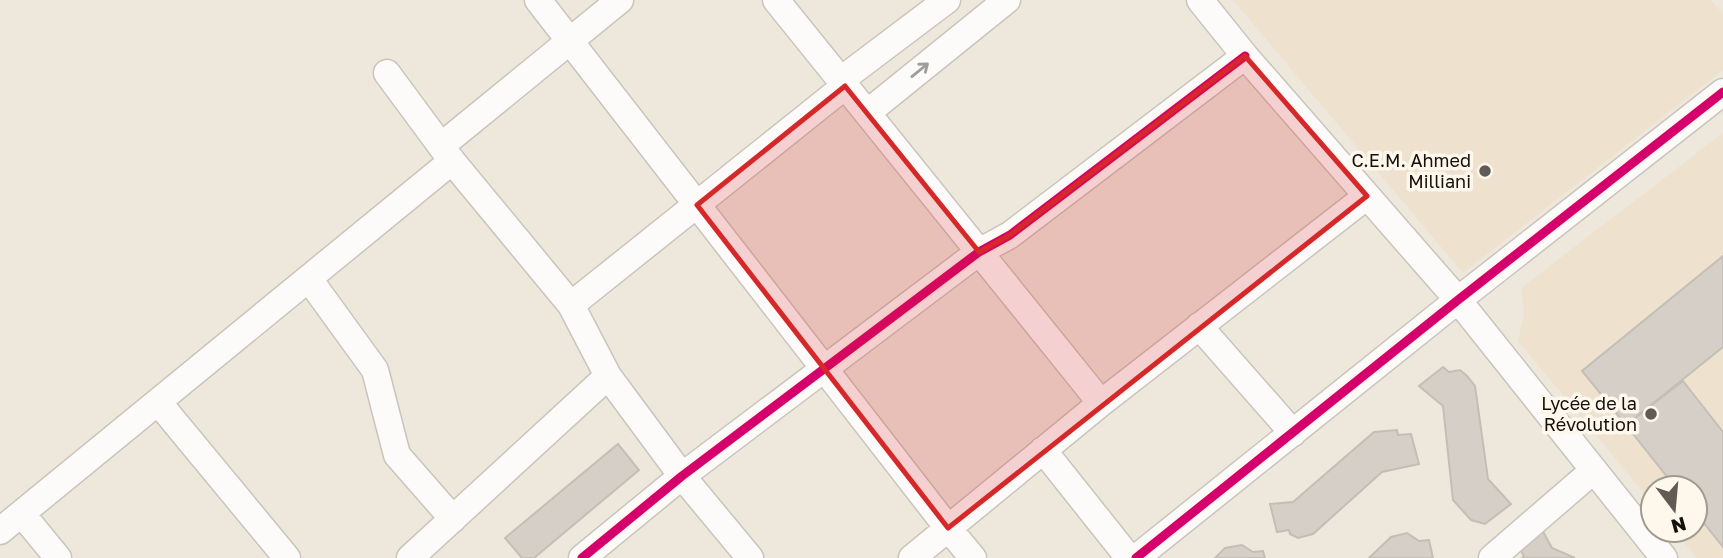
<svg xmlns="http://www.w3.org/2000/svg" width="1723" height="558" viewBox="0 0 1723 558" font-family="'Golos Text',sans-serif">
  <style>
    .built { fill: #eee2ce }
    .building { fill: #d5cfc7; stroke: #c4beb6; stroke-width: 2 }
    .lines { fill: none; stroke-linecap: round; stroke-linejoin: round }
    .minor-casing { stroke: #cac4bb; stroke-width: 29 }
    .minor { stroke: #fcfbfa; stroke-width: 26 }
    .cycleway-casing { stroke: #fef7eb; stroke-width: 13 }
    .cycleway { stroke: #d6006c; stroke-width: 9 }
    .oneway { stroke: #9f9d9a }
    .marked { fill: #d62828; fill-opacity: 0.2; stroke: #d62828; stroke-width: 5; stroke-linejoin: round }
    .poi-dot { fill: #605b54; stroke: #fef7eb; stroke-width: 2.5 }
    .labels { text-anchor: middle; stroke-width: 7; stroke-linejoin: round; paint-order: stroke }
    .poi-label { font-size: 18px; fill: #14100a; stroke: #fef7eb; text-anchor: end }
  </style>
  <rect width="100%" height="100%" fill="#eee7dc"/>
  <path class="built" d="M1233 0H1711L1723 14V70L1463 273Z
    M1723 133V558H1697L1674 530H1695V488H1653V504L1518 341 1524 314 1521 288Z"/>
  <path class="building" d="M1723 256V347L1626 425 1582 371Z
    M1443 367 1449 372 1460 370 1467 376 1475 386 1488 479 1511 504 1485 524 1471 520 1453 500 1443 406 1419 386Z
    M1683 381 1723 432V547L1695 512V488H1676L1626 425Z
    M1397 430 1398 435 1411 434 1419 464 1382 472 1313 534 1298 538 1290 534 1289 530 1277 532 1270 504 1293 502 1374 432Z
    M618 444 639 470 534 558H522L505 538Z
    M1541 528 1552 548 1575 558H1522L1524 556 1518 546Z
    M1407 533 1419 541 1429 540 1433 558H1369L1391 537Z
    M1242 545 1253 552 1263 551 1265 558H1215L1225 548Z"/>
  <g class="lines">
    <g class="minor-casing">
      <path id="minor" d="M538 0 948 528 973 558
        M776 0 1101 403
        M1200 0 1245 56 1458 300 1664 558
        M387 73 452 161 571 305 608 376 682 476 750 558
        M841 80 947 0
        M867 113 1007 0
        M441 146 620 0
        M309 279 375 370 397 455 453 519
        M571 305 845 86
        M1199 326 1293 433
        M158 402 287 558
        M1043 450 1129 558
        M22 514 58 558
        M0 531 452 161
        M410 558 608 376
        M582 558 682 476 979 252 1010 235 1245 56
        M912 558 1101 403 1367 196
        M1136 558 1458 300 1723 92
        M1492 558 1594 470"/>
    </g>
    <use href="#minor" class="minor"/>
    <g class="cycleway-casing">
      <path id="cycleway" d="M582 558 682 476 979 252 1010 235 1245 56
        M1136 558 1458 300 1723 92"/>
    </g>
    <use href="#cycleway" class="cycleway"/>
  </g>
  <defs><path id="oneway-shaft" d="M-6 0H5M1.5-3L5.5 0L1.5 3" fill="none" stroke-width="1.6" stroke-linecap="round" stroke-linejoin="round" transform="scale(1.75)"/></defs>
  <use class="oneway" href="#oneway-shaft" transform="translate(920 70) rotate(-39)"/>
  <path class="marked" d="M1245 56 1367 196 948 528 697 205 845 86 979 252 1010 235Z"/>
  <g class="poi-dot">
    <circle cx="1485" cy="171" r="7"/>
    <circle cx="1651" cy="414" r="7"/>
  </g>
  <g class="labels">
    <g class="poi-label">
      <text x="1471" y="167">C.E.M. Ahmed<tspan x="1471" dy="21">Milliani</tspan></text>
      <text x="1637" y="410">Lycée de la<tspan x="1637" dy="21">Révolution</tspan></text>
    </g>
  </g>
  <g transform="translate(1674 509) rotate(164)"><circle r="33" fill="#fef7eb" stroke="#a09b91" stroke-width="2"/>
  <path d="M0-5L12 26L0 18L-12 26Z" fill="#605b54"/>
  <text y="-10" font-size="19" font-weight="bold" text-anchor="middle" fill="#14100a">N</text>
  </g>
</svg>
